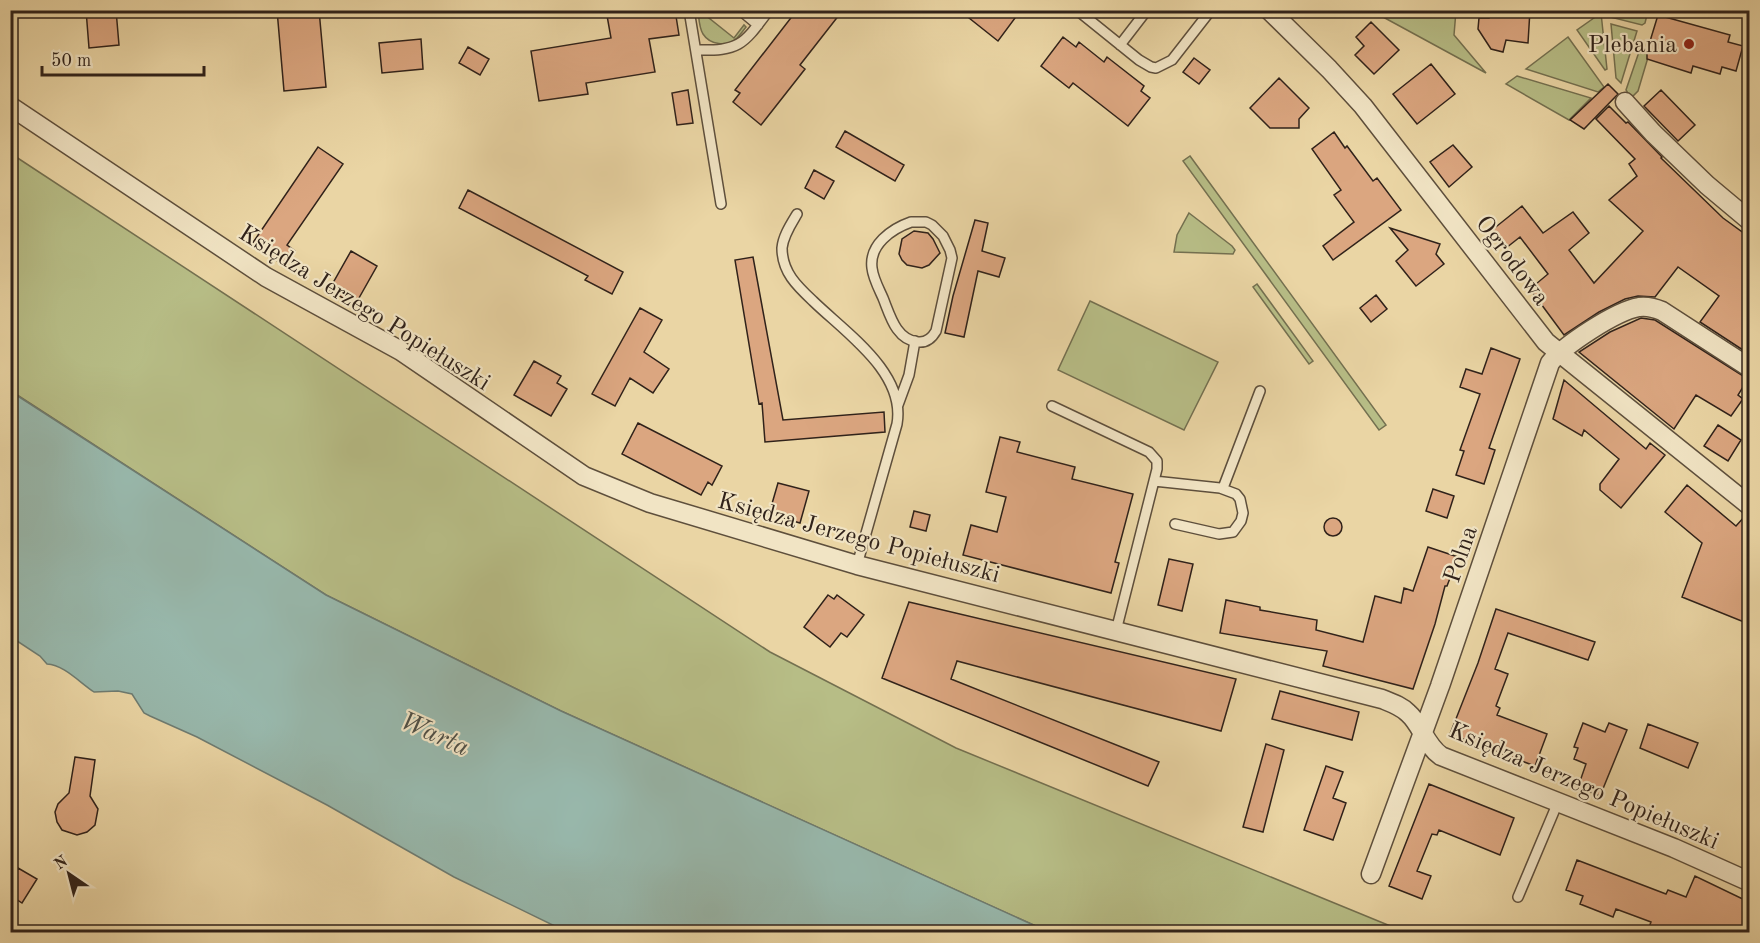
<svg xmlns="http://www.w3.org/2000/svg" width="1760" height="943" viewBox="0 0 1760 943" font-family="'Old Standard TT',serif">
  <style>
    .green { fill: #b7bd86; stroke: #747050; stroke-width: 1.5 }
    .water { fill: #98b8ac; stroke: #6e7c72; stroke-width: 1.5 }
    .building { fill: #dba680; stroke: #30221a; stroke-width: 1.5 }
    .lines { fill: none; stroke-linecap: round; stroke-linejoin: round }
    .lane-casing { stroke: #5e4f3c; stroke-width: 12 }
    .street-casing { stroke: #5e4f3c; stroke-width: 21 }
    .lane { stroke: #f1e4c4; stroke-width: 9 }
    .street { stroke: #f1e4c4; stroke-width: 18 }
    .poi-dot { fill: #8f2418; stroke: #f1e4c4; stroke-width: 2 }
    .labels { text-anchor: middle; stroke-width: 4.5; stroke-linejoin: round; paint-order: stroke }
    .poi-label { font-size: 24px; fill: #30221a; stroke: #f1e4c4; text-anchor: end }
    .street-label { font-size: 24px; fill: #30221a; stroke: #f1e4c4 }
    .water-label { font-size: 26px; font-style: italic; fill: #4f4f46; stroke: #f1e4c4 }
  </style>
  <rect width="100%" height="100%" fill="#ead5a4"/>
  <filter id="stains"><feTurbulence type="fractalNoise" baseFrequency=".00333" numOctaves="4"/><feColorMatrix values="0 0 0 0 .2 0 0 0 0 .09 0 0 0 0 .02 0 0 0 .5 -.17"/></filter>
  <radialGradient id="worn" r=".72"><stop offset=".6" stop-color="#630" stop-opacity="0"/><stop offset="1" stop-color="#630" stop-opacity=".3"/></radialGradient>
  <path class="green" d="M698 11H706L704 14 734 38 744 25 746 27C743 31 740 35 737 38 727 47 710 45 703 34 699 28 699 18 698 11Z
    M1372 11H1456L1454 35 1486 73Z
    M1609 11V10L1648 11 1645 23 1642 25 1610 17Z
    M1601 13 1607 69 1605 70 1577 30Z
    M1611 24 1637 31 1621 83 1616 78Z
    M1568 37 1604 87 1598 92 1526 69Z
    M1640 49 1648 52 1649 54 1638 91 1631 98 1626 90Z
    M1517 76 1591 98 1569 120 1506 84Z
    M10 153 770 652 956 748 1405 932H1049L561 711 326 595 11 391Z
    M1190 156 1386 425 1379 430 1183 161Z
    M1189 213 1232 246 1235 250 1233 254 1174 252 1177 235Z
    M1257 284 1313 361 1309 364 1253 287Z
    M1090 301 1218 362 1184 430 1058 370Z"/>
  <path class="water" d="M10 391 326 595 561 711 1049 932H567L454 877 327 805 197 737 150 716 144 713 132 694 118 691 94 692C79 682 64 665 47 664L40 656 11 637Z"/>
  <path class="building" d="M86 10H116L119 45 89 48Z
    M277 10H319L326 87 284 91Z
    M606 10H675L679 35 649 39 655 72 586 83 588 94 539 101 531 51 611 38Z
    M797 10H843L800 65 805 69 761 125 733 102 740 93 735 90Z
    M959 10H1021L998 41Z
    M1500 10H1530L1528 43 1506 40 1503 52 1491 49 1478 29 1479 18H1489Z
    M1658 15 1730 35 1728 42 1743 46 1736 71 1722 67 1720 74 1693 66 1691 73 1647 59V51Z
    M1371 22 1399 50 1374 74 1355 55 1364 46 1356 37Z
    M1063 37 1076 47 1079 42 1104 62 1107 57 1144 86 1141 91 1150 98 1128 126 1073 83 1069 88 1041 66Z
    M421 39 423 69 382 73 379 43Z
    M468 47 489 59 480 75 459 63Z
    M1194 58 1210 70 1199 84 1183 72Z
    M1431 64 1455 94 1417 124 1393 94Z
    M1279 78 1309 108 1299 119V128H1270L1250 108Z
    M1608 84 1618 94 1584 129 1570 120Z
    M688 90 693 123 677 125 672 93Z
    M1661 90 1695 125 1678 141 1644 106Z
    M1609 106 1626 123 1628 122 1662 157 1661 158 1723 218 1749 237V354L1700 322 1719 296 1678 267 1655 297 1638 296 1625 299 1599 312 1564 335 1530 289 1548 274 1520 237 1506 248 1492 230 1522 206 1543 233 1573 212 1589 233 1569 250 1594 283 1643 231 1609 200 1637 176 1629 164 1635 159 1596 119Z
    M845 131 904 165 895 181 836 147Z
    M1334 132 1345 148 1347 146 1373 181 1377 178 1401 210 1333 260 1323 246 1354 222 1334 195 1341 190 1312 149Z
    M1453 145 1472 167 1449 187 1430 162Z
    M318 147 343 164 287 245 295 251 285 266 252 244Z
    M814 170 834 181 824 199 805 188Z
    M468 190 623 272 612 294 585 280 588 276 459 208Z
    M975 220 988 223 982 251 1005 258 999 277 978 271 964 337 945 333 953 296Z
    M1390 228 1440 244 1436 254 1444 264 1416 286 1396 261 1408 250Z
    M914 231 928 233 933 239 940 253 929 265 922 268 907 265 902 260 899 254 902 239Z
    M351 251 377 266 355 305 329 290Z
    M753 257 783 420 884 412 885 432 765 442 762 403 759 404 735 260Z
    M1376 295 1387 309 1371 322 1360 308Z
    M640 308 662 320 644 352 669 369 653 393 630 378 615 406 592 394Z
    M1641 318 1655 320 1748 379 1738 395 1743 399 1731 416 1696 395 1674 429 1579 352 1610 332Z
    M1491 348 1520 359 1489 448 1495 450 1484 484 1456 475 1464 451 1460 450 1480 394 1460 387 1466 369 1482 374Z
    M534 361 561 376 557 383 567 389 551 416 514 395Z
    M1564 380 1646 449 1650 443 1665 455 1621 508 1600 490V484L1619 459 1584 430 1582 436 1553 419Z
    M638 423 722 466 712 485 708 482 701 495 622 454Z
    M1718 425 1741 440 1728 461 1704 446Z
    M1000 437 1020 442 1017 452 1075 467 1072 479 1133 494 1115 562 1119 563 1111 593 963 555 971 525 997 532 1006 497 986 492Z
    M778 483 809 491 800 523 769 514Z
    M1687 485 1736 526 1745 516 1749 517V609L1744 622 1682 597 1702 543 1665 512Z
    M1433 489 1454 496 1447 518 1426 511Z
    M914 511 930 515 926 531 910 527Z
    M1324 527a9 9 0 1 1 18 0a9 9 0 1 1-18 0Z
    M1428 547 1458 557 1447 586H1445L1435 624 1413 689 1323 666 1327 651 1220 633 1226 600 1260 607V610L1317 620 1316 630 1363 642 1375 596 1401 603 1404 588 1413 591Z
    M1169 559 1193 564 1182 611 1158 605Z
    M828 595 834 599 837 595 864 615 847 637 841 633 830 647 804 627Z
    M909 602 1236 679 1221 731 957 661 951 679 1159 762 1148 786 882 678Z
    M1496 609 1595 642 1588 660 1508 633 1495 669 1508 674 1496 706 1500 708 1497 715 1547 734 1535 766 1450 734 1478 663Z
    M1280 691 1359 712 1352 740 1272 719Z
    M1583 723 1605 732 1609 723 1627 730 1600 796 1578 787 1586 764 1574 759 1578 748 1574 747Z
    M1648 724 1698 743 1688 768 1640 748Z
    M1266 744 1284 750 1263 832 1243 827Z
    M75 757 95 760 90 796 98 809 95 825 87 832 77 835 62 830 57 822 55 812 58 804 69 793Z
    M1326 766 1343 772 1333 798 1346 803 1333 840 1304 830Z
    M1429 784 1514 818 1500 855 1439 830 1437 835 1432 834 1417 871 1431 876 1422 899 1389 886Z
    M1577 860 1666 894 1668 890 1686 897 1695 876 1749 902V933H1647L1651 922 1616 909 1613 917 1580 904 1583 896 1566 890Z
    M18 868 37 879 22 903 10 895V881Z"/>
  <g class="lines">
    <g class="lane-casing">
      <path id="lane" d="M689 10 721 204
        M740 10 758 25
        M1077 10 1139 60 1151 67 1156 68 1172 60 1211 10
        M1120 45 1147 10
        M696 50C740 51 743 45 769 10
        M797 214C791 224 783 236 782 248 782 272 797 286 813 301 846 333 906 373 897 424L857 565
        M911 222H926L932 225 943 236 950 250 952 258 936 331C932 338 927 343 918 342 896 340 890 315 883 298 879 289 873 278 872 268 869 245 891 229 911 222Z
        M898 405 909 375 915 341
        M1052 406 1149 452 1157 461V469L1116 631
        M1154 481 1220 488 1236 494 1240 499 1243 513 1241 521 1233 532 1219 534 1175 524
        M1223 488 1260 391
        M1518 897 1558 802"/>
    </g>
    <g class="street-casing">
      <path id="street" d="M1269 10 1329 69 1363 106 1546 342 1750 506
        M1625 102 1653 133 1707 185 1750 221
        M10 106 266 277 401 351 584 476 650 503 857 565 1382 699C1392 703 1401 706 1408 713 1422 725 1425 745 1441 756L1674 848 1750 882
        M1371 874 1440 686 1550 363C1564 345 1616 311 1639 307 1647 306 1655 308 1662 311L1750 368"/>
    </g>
    <use href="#lane" class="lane"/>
    <use href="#street" class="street"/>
  </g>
  <circle class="poi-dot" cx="1689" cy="44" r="6"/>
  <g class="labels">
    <g class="poi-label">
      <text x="1677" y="52">Plebania</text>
    </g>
    <g class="street-label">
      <text transform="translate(1513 260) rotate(53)" y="8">Ogrodowa</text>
      <text transform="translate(365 307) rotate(32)" y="8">Księdza Jerzego Popiełuszki</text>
      <text transform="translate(859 537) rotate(15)" y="8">Księdza Jerzego Popiełuszki</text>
      <text transform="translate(1460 554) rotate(-71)" y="8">Polna</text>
      <text transform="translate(1584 785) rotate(23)" y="8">Księdza Jerzego Popiełuszki</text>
    </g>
    <g class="water-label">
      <text transform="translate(435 733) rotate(24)" y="9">Warta</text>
    </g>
  </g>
  <rect width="1760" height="943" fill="none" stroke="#ead5a4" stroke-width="36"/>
  <rect x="12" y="12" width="1736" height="919" fill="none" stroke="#30221a" stroke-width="3"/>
  <rect x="18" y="18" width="1724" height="907" fill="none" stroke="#30221a" stroke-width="1.5"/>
  <g transform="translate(69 874) rotate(325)" stroke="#f1e4c4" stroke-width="4.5" paint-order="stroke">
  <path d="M0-4.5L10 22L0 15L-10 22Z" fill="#30221a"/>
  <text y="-9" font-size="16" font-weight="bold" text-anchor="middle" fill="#30221a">N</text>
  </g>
  <path d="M42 66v9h162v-9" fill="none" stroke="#30221a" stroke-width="3"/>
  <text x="51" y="66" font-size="18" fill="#30221a" stroke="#f1e4c4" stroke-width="4.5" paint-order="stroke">50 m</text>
  <rect width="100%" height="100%" filter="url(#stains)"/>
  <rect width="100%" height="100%" fill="url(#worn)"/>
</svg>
